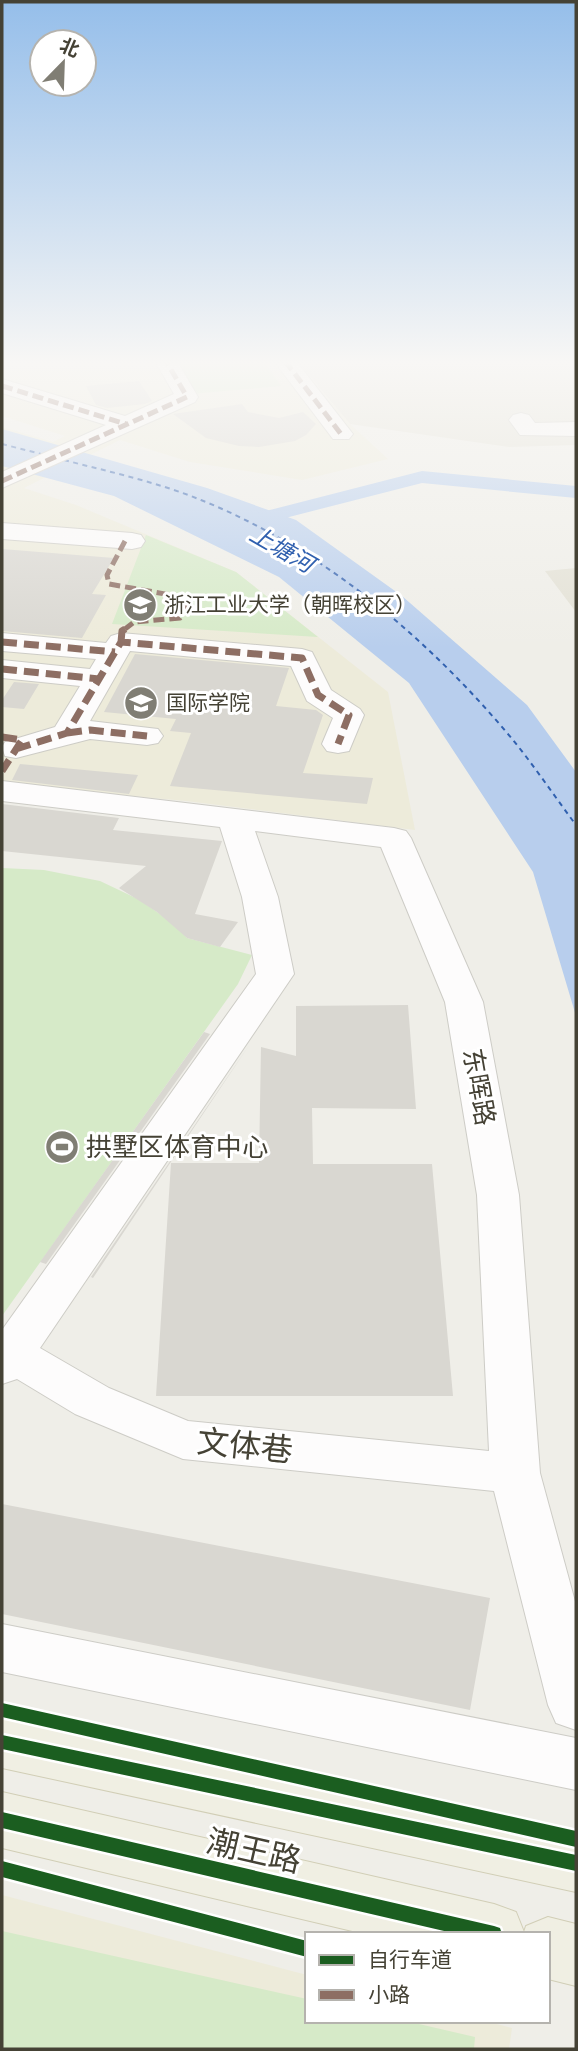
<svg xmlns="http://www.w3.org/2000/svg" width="578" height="2051" viewBox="0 0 578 2051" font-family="'Sofia Sans Condensed','Noto Sans SC',sans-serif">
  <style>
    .residential { fill: #e3e1d5 }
    .education { fill: #edebda }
    .green { fill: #d6eac8 }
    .water { fill: #b8ceed }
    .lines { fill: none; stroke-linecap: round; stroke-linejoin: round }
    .canal { fill: #b8ceed; fill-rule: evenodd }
    .ferry { stroke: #3060af; stroke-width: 2; stroke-dasharray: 5 4.5; stroke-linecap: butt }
    .building { fill: #d9d7d1 }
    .minor-casing { stroke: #cdccc6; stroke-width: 2 }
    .major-casing { stroke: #d1ceb6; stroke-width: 2 }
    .minor { fill: #fdfcfc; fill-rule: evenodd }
    .major { fill: #f0efe3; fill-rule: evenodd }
    .quiet-far1 { stroke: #8d6e63; stroke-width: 5; stroke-dasharray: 11 5; stroke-linecap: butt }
    .quiet { stroke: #8d6e63; stroke-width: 7; stroke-dasharray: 15 7; stroke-linecap: butt }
    .cycleway-casing { stroke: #fff; stroke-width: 5 }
    .cycleway { fill: #1b5e20; fill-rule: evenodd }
    .labels { text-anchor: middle; stroke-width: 6; stroke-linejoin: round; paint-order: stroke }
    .far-poi-label { font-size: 21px; fill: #454235; stroke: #fff; text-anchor: start }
    .far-water-label { font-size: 23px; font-style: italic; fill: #3060af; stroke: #fff }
    .street-label { font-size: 26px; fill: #454235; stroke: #fff }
    .poi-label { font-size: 26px; fill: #454235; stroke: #fff; text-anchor: start }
    .near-street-label { font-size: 32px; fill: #454235; stroke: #fff }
  </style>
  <rect width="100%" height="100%" fill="#efeee8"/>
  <path class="residential" d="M297 361H576V445L509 447 350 424Z
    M576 568V612L545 571Z"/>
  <path class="education" d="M2 361H297L350 424 388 459 302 480 190 462 120 440 24 488 76 505 236 572 388 692 415 830 186 801 2 784V427L53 442 65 436 2 416Z
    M2 1895 307 1975V2021H485L512 2028 509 2049H2Z"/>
  <path class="green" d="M264 361 281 386 191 394 173 362Z
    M146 535 236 572 318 637 112 624Z
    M2 868 44 870 100 881 140 900 174 924 187 938 252 955 238 984 2 1316Z
    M2 1931 307 1999V2021H406L475 2037 474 2049H2Z"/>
  <path class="water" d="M2 429 207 488 296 520 402 596 527 705 576 772V1016L533 872 409 683 279 577 114 496 2 466Z"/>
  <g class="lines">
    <path class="canal" d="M422 471 576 486V498L422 483 238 530 227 524 231 520Z"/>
    <path class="ferry" d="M2 444 41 454
      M64 460C110 472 157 482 201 500 323 549 429 639 513 740 535 767 555 797 576 825"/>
  </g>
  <path class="building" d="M139 381 152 401 145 404 107 408 96 405 86 386Z
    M242 404 248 412 279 418 303 412 316 424 306 435 295 441 259 447 239 446 206 438 173 414Z
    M2 549 114 558 92 594 106 595 82 638 2 631Z
    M135 654 289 668 276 706 316 710 323 715 303 773 373 778 367 804 170 786 191 733 170 731 176 719 104 712Z
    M14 682 39 684 24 709 2 707V700Z
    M20 764 138 775 129 794 12 780Z
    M2 804 119 818 113 830 222 841 195 914 238 922 220 947 187 938 157 912 119 888 146 866 2 851Z
    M408 1005 416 1109 312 1108 313 1164H432L453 1396H156L171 1163H259L261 1047 296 1056V1006Z
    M204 1032 210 1034 46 1264 40 1262Z
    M250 1044 93 1278 91 1277Z
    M2 1504 490 1598 470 1710 2 1614Z"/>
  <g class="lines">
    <g class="minor-casing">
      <path id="minor" d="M155 361H177L198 397 195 402 2 488V472L106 425 2 393V379L125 416 174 394Z
        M274 361H296L353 434 349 439H333Z
        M521 413 529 415 535 423 576 422V436L520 435 509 420 513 415Z
        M2 523 132 533 141 535 145 541 141 547 132 549 2 539Z
        M2 633 106 643 111 636 121 633 302 649 312 652 331 690 360 709 364 715 349 751 338 753 327 751 322 744 333 718 307 701 291 666 130 651 90 721 158 729 163 736 158 743 147 745 90 739 16 758 5 756 2 747 5 742 55 727 80 686 2 678V660L90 669 96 659 2 651Z
        M2 781 394 828 406 831 411 838 483 1002 519 1195 540 1473 576 1605V1730L556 1723 548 1705 494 1491 183 1459 75 1414 17 1379 2 1384V1330L256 974 242 897 220 827 2 801ZM255 831 381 847 445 1002 477 1195 489 1451 188 1421 109 1388 40 1348 294 974 278 897Z
        M2 1624 576 1738V1790L2 1672Z"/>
    </g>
    <g class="major-casing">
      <path id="major" d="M2 1716 576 1834V1892L2 1768Z
        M2 1792 494 1904 516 1912 524 1932 526 1926 548 1917 576 1924V1986L548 1979V1934H365L2 1848Z"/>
    </g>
    <use href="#minor" class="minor"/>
    <use href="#major" class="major"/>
    <path class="quiet-far1" d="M285 361 341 434
      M2 386 126 424
      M2 481 187 397 166 361
      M125 541 107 575 109 584 171 595 187 605 180 618 134 622 125 629"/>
    <path class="quiet" d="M2 642 115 652
      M121 642 122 631 128 627
      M2 669 99 679
      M67 733 90 730 147 736
      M2 737 22 740 2 771
      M16 749 67 733 121 642 302 658 318 695 349 715 338 744"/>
    <g class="cycleway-casing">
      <path id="cycleway" d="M2 1703 576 1831V1847L2 1717Z
        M2 1735 576 1855V1871L2 1749Z
        M2 1812 494 1926 500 1928 502 1934H457L2 1828Z
        M2 1861 307 1941V1957L2 1877Z"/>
    </g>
    <use href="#cycleway" class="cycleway"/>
  </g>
  <linearGradient id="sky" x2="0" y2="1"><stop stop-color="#95beea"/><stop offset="0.56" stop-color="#f8f7f5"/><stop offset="1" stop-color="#f8f7f5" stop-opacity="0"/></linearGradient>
  <rect width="578" height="648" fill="url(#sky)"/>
  <defs>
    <g id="university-disc" transform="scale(1.75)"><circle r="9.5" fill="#807e74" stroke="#fff"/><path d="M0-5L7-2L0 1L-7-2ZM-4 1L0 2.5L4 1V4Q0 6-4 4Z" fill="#fff"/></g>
    <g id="stadium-disc" transform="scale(1.75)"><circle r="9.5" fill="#807e74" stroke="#fff"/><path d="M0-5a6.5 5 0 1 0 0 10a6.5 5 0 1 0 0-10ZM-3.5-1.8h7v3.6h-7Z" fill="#fff"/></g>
  </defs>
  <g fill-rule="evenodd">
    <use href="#university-disc" x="140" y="605"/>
    <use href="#university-disc" x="141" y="703"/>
    <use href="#stadium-disc" x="62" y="1147"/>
  </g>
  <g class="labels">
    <g class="far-poi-label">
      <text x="164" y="612">浙江工业大学（朝晖校区）</text>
      <text x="166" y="710">国际学院</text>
    </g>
    <g class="far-water-label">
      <text transform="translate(282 549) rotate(30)" y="8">上塘河</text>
    </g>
    <g class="street-label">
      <text transform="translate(479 1087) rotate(80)" y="9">东晖路</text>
    </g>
    <g class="poi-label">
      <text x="86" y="1156">拱墅区体育中心</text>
    </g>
    <g class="near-street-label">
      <text transform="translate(245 1446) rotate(6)" y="11">文体巷</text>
      <text transform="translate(254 1851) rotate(13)" y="11">潮王路</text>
    </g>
  </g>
  <rect width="578" height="2051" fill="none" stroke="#454235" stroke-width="7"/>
  <rect x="305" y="1932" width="245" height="91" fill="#ffffff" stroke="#b5b3ae" stroke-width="2"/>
  <rect x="319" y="1955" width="35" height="10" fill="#1b5e20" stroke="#b5b3ae" stroke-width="2"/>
  <text x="368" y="1967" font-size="21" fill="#454235">自行车道</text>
  <rect x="319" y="1990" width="35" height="10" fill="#8d6e63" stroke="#b5b3ae" stroke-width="2"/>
  <text x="368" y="2002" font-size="21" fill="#454235">小路</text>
  <g transform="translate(63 63) rotate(23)"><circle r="33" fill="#ffffff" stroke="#b5b3ae" stroke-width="2"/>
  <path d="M0-5L12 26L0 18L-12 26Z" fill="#807e74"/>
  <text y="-10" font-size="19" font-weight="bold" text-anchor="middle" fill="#454235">北</text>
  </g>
</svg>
